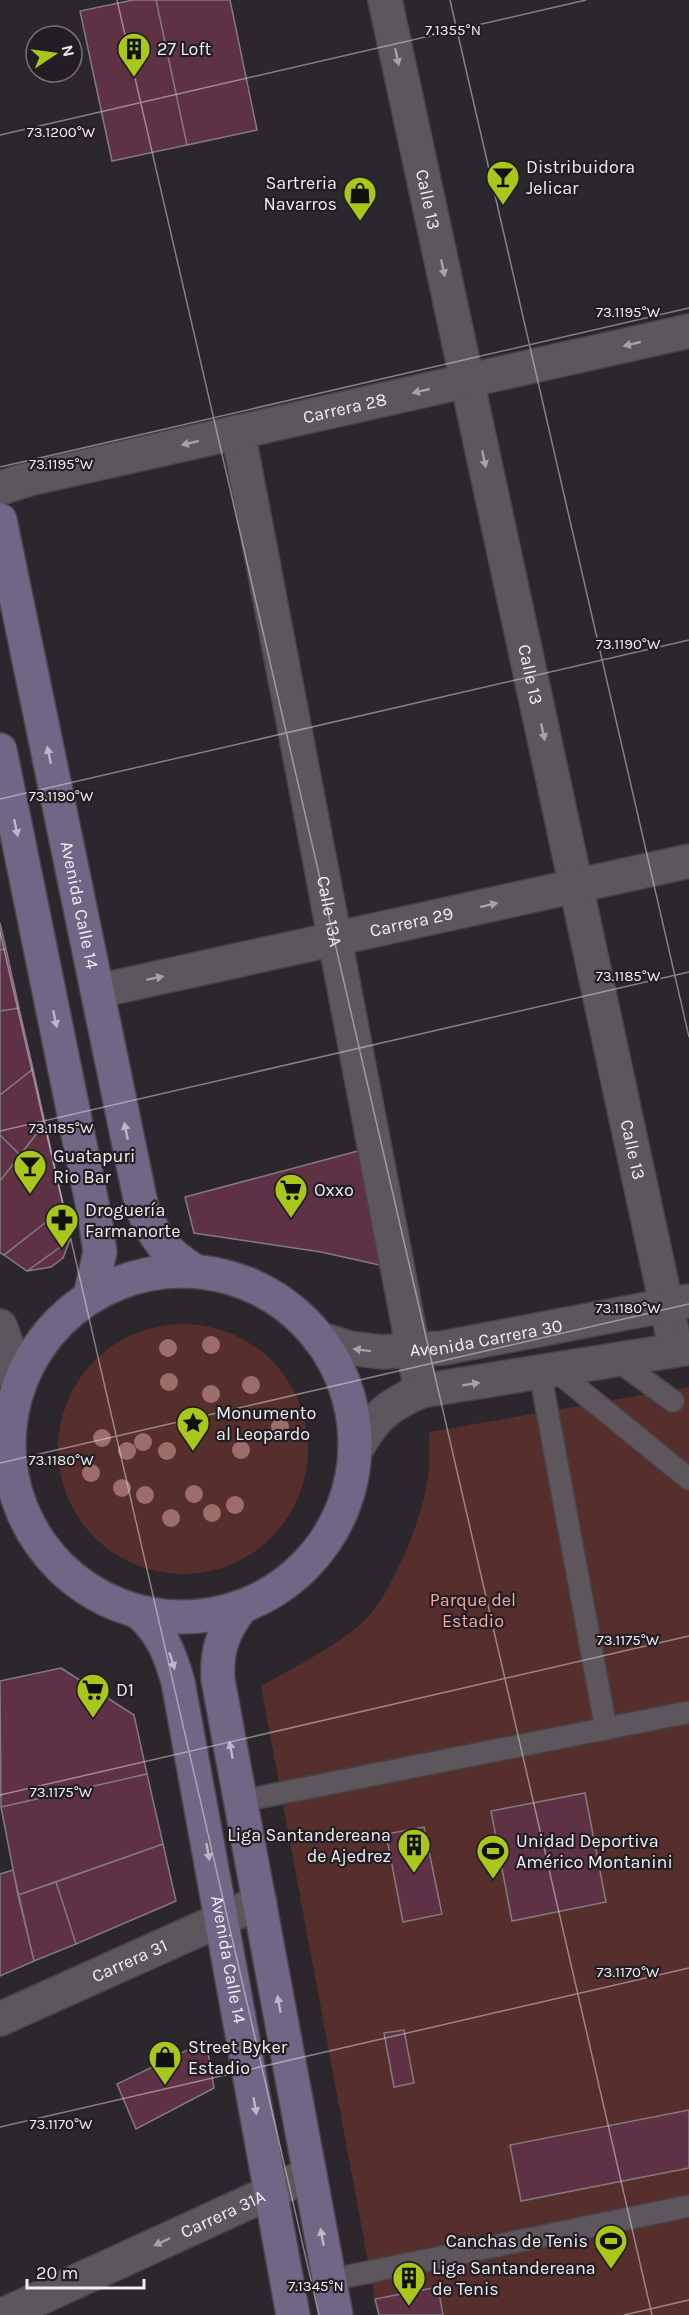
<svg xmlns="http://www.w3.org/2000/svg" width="689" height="2315" viewBox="0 0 689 2315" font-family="Karla,sans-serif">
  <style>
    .green { fill: #562f2c }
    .building { fill: #5e3244; stroke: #837a7d; stroke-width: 1.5 }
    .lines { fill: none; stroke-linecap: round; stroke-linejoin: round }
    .service-casing { stroke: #49454a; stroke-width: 24 }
    .minor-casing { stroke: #49454a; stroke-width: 36 }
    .tertiary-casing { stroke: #49454a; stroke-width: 36 }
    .secondary-casing { stroke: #49454a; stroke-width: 36 }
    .service { stroke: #5d575d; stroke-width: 21 }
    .minor { stroke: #5d575d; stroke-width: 33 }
    .tertiary { stroke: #5d575d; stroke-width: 33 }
    .secondary { stroke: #706685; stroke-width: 33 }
    .tree { fill: #9c6d6b }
    .oneway { fill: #a7a2a7 }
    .oneway2 { fill: #bdb7c6 }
    .ticks { fill: none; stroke: #f1edf1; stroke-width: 1.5; stroke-opacity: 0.45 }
    .labels { text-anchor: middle; stroke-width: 4.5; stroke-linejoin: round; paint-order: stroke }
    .poi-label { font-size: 18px; fill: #f1edf1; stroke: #221e23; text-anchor: start }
    .street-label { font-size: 18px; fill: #f1edf1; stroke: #221e23 }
    .park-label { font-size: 18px; fill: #f7a79e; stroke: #221e23 }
    .ticks-label { font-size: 15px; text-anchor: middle; fill: #f1edf1; stroke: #221e23; stroke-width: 4.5; stroke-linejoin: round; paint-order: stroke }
  </style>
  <rect width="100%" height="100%" fill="#2c272d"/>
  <path class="green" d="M58 1449a125 125 0 1 1 250 0a125 125 0 1 1-250 0Z
    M689 1387V2315H378L261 1686C291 1669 347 1641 369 1616 396 1584 426 1511 429 1469 430 1457 429 1445 429 1432Z"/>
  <path class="building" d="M133 0H156L187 145 112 161 80 11Z
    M156 0H230L257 130 187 145Z
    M0 923 6 949 0 950Z
    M6 949 19 1008 0 1011V950Z
    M19 1008 33 1069 0 1095V1011Z
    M33 1069 45 1123 20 1155 0 1135V1095Z
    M45 1123 64 1208 4 1255 0 1253V1181Z
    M0 1135 20 1155 0 1181Z
    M358 1151 384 1266 321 1252 194 1233 185 1197Z
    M64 1208 70 1240 27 1271 4 1255Z
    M70 1240 63 1258 51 1267 27 1271Z
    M61 1668 134 1715 147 1774 1 1807 0 1681Z
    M147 1774 163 1844 18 1895 1 1807Z
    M585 1793 606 1902 512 1921 491 1811Z
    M424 1827 442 1914 403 1922 386 1834Z
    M163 1844 176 1901 76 1944 56 1882Z
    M13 1870 34 1961 0 1976V1874Z
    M56 1882 76 1944 34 1961 18 1895Z
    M404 2030 414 2083 394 2087 384 2033Z
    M206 2041 214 2088 136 2129 117 2084Z
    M689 2110V2168L521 2201 510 2145Z
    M438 2287 443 2315H379L375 2299Z"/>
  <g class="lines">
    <g class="service-casing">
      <path id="service" d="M617 1360 673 1401
        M555 1370 689 1479
        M540 1372 606 1729
        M241 1801 689 1712
        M330 2280 689 2206"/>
    </g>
    <g class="minor-casing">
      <g id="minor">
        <path id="s1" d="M385 0 676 1350"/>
        <path id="s2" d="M238 432 421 1391"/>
        <path id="s3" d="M0 488 29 479 689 331"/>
        <path id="s4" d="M98 991 689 861"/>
        <path id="s5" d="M0 2019 260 1902"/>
        <path id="s6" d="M3 2315 310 2174"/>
      </g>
    </g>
    <g class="tertiary-casing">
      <g id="tertiary">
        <path d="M0 1326 10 1353 18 1389"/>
        <path id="s7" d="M318 1338 349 1348 382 1352 443 1348 689 1301"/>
        <path d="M0 1447 9 1430"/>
        <path d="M355 1451C374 1418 386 1406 421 1391L689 1348"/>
      </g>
    </g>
    <g class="secondary-casing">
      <g id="secondary">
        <path id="s8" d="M0 520 142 1208C156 1240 165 1252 195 1271"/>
        <path d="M0 750 95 1218 100 1252 90 1296"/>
        <circle cx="182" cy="1444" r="173"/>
        <path d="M241 1608C223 1631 216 1651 218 1680L336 2315"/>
        <path id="s9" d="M140 1613C162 1633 170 1654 178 1682L293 2315"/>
      </g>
    </g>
    <use href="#service" class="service"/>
    <use href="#minor" class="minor"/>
    <use href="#tertiary" class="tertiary"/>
    <use href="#secondary" class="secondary"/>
  </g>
  <g class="tree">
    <circle cx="211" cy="1345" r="9"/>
    <circle cx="168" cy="1348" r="9"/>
    <circle cx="169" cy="1382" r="9"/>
    <circle cx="251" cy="1385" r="9"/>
    <circle cx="211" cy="1394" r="9"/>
    <circle cx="280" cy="1427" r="9"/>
    <circle cx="102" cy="1438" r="9"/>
    <circle cx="143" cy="1442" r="9"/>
    <circle cx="241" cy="1450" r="9"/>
    <circle cx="127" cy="1451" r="9"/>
    <circle cx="167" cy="1451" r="9"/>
    <circle cx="91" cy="1473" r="9"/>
    <circle cx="122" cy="1488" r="9"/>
    <circle cx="194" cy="1494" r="9"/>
    <circle cx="145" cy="1495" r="9"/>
    <circle cx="235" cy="1505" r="9"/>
    <circle cx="212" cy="1513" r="9"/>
    <circle cx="171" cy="1518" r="9"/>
  </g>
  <defs><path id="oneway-solid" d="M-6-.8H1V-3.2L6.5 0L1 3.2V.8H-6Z" transform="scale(1.5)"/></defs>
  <g class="oneway">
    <use href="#oneway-solid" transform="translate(397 57) rotate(78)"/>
    <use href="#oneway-solid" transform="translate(443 268) rotate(78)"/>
    <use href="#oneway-solid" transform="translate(632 344) rotate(167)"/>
    <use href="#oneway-solid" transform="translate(421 391) rotate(167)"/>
    <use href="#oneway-solid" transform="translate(190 443) rotate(167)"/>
    <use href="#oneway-solid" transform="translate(484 459) rotate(78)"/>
    <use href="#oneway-solid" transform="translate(543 732) rotate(78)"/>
    <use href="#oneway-solid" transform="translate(489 905) rotate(-13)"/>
    <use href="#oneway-solid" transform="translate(155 978) rotate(-12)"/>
    <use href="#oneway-solid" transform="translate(362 1350) rotate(-173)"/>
    <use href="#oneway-solid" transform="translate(471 1384) rotate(-9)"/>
    <use href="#oneway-solid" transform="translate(162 2242) rotate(155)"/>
  </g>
  <g class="oneway2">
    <use href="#oneway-solid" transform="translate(49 755) rotate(-102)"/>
    <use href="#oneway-solid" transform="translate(16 828) rotate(78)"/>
    <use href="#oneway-solid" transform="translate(55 1019) rotate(78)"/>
    <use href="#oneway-solid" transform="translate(126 1131) rotate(-102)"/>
    <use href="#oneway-solid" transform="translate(172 1661) rotate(72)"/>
    <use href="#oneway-solid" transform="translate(231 1750) rotate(-101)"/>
    <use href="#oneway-solid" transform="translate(208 1852) rotate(80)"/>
    <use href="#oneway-solid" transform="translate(279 2004) rotate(-100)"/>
    <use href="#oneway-solid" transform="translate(255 2106) rotate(80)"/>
    <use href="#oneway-solid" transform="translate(322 2237) rotate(-101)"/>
  </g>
  <path class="ticks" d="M117 0 652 2315M450 0 689 1037M0 135 586 0M0 467 689 308M0 799 689 640M0 932 319 2315M0 1131 689 972M0 1463 689 1304M0 1795 689 1636M0 2127 689 1968M624 2315 689 2300"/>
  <defs>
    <g id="building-pin" transform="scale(1.725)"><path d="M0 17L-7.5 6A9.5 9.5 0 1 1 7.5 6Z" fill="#a9c71b" stroke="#221e23"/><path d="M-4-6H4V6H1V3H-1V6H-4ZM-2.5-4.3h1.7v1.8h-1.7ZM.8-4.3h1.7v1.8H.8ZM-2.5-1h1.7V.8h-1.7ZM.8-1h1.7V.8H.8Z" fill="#111"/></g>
    <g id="bar-pin" transform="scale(1.725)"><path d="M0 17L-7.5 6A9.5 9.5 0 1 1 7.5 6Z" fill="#a9c71b" stroke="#221e23"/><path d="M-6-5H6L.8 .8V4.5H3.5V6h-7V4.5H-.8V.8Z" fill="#111"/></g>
    <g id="shop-pin" transform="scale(1.725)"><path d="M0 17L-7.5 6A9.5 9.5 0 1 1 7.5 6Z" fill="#a9c71b" stroke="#221e23"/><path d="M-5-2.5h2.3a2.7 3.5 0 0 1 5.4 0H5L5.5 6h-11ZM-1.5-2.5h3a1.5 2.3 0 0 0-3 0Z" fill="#111"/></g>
    <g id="supermarket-pin" transform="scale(1.725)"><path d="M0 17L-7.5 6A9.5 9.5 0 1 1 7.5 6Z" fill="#a9c71b" stroke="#221e23"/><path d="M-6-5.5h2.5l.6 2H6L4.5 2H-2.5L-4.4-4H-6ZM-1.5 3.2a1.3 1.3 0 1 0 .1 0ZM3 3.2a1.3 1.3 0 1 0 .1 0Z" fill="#111"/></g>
    <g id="pharmacy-pin" transform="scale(1.725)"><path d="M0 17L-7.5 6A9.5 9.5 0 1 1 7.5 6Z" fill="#a9c71b" stroke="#221e23"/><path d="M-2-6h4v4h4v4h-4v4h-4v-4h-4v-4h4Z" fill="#111"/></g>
    <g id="sight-pin" transform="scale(1.725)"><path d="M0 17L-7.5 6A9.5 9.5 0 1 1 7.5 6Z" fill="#a9c71b" stroke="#221e23"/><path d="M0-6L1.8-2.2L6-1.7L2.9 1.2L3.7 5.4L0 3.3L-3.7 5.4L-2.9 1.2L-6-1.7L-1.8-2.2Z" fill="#111"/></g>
    <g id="stadium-pin" transform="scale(1.725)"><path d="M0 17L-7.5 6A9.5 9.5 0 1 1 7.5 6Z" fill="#a9c71b" stroke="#221e23"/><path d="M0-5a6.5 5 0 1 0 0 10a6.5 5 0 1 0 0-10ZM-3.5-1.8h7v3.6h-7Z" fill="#111"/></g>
  </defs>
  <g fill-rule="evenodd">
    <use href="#building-pin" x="134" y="49"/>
    <use href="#bar-pin" x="503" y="177"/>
    <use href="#shop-pin" x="360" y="193"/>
    <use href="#bar-pin" x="30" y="1166"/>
    <use href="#supermarket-pin" x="291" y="1190"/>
    <use href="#pharmacy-pin" x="62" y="1220"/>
    <use href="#sight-pin" x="193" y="1423"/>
    <use href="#supermarket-pin" x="93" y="1690"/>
    <use href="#building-pin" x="414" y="1845"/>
    <use href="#stadium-pin" x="493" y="1851"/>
    <use href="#shop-pin" x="165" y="2057"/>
    <use href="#stadium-pin" x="611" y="2241"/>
    <use href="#building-pin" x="409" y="2278"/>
  </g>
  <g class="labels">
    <g class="poi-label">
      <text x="157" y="55">27 Loft</text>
      <text x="526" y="173">Distribuidora<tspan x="526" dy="21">Jelicar</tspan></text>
      <text x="337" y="189" text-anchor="end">Sartreria<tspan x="337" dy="21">Navarros</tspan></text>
      <text x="53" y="1162">Guatapuri<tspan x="53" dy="21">Rio Bar</tspan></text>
      <text x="314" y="1196">Oxxo</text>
      <text x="85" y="1216">Droguería<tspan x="85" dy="21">Farmanorte</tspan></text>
      <text x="216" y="1419">Monumento<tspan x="216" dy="21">al Leopardo</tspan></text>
      <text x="116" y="1696">D1</text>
      <text x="391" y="1841" text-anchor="end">Liga Santandereana<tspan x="391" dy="21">de Ajedrez</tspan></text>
      <text x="516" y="1847">Unidad Deportiva<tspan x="516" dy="21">Américo Montanini</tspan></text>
      <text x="188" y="2053">Street Byker<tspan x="188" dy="21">Estadio</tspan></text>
      <text x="588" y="2247" text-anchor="end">Canchas de Tenis</text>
      <text x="432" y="2274">Liga Santandereana<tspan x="432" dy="21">de Tenis</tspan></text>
    </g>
    <g class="street-label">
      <text dy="6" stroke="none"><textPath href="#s1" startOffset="204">Calle 13</textPath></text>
      <text dy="6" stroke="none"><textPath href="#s3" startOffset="354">Carrera 28</textPath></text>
      <text dy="6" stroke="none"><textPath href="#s1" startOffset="690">Calle 13</textPath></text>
      <text dy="6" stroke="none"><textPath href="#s8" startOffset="393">Avenida Calle 14</textPath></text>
      <text dy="6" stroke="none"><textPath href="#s2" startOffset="488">Calle 13A</textPath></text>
      <text dy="6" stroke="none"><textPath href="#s4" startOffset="321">Carrera 29</textPath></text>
      <text dy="6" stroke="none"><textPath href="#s1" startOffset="1176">Calle 13</textPath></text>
      <text dy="6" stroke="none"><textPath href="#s7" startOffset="171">Avenida Carrera 30</textPath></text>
      <text dy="6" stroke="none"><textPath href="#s9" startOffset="362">Avenida Calle 14</textPath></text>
      <text dy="6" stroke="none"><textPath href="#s5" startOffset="142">Carrera 31</textPath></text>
      <text dy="6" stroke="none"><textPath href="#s6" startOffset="242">Carrera 31A</textPath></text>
    </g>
    <g class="park-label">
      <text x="473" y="1606">Parque del<tspan x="473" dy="21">Estadio</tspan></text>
    </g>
  </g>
  <g class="ticks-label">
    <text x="453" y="35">7.1355°N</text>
    <text x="61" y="137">73.1200°W</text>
    <text x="628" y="317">73.1195°W</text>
    <text x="61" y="469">73.1195°W</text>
    <text x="628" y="649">73.1190°W</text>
    <text x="61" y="801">73.1190°W</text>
    <text x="628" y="981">73.1185°W</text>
    <text x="61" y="1133">73.1185°W</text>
    <text x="628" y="1313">73.1180°W</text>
    <text x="61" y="1465">73.1180°W</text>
    <text x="628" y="1645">73.1175°W</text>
    <text x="61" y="1797">73.1175°W</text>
    <text x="628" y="1977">73.1170°W</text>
    <text x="61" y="2129">73.1170°W</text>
    <text x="316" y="2291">7.1345°N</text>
  </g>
  <g transform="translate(54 54) rotate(77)"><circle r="28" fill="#221e23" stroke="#757175" stroke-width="1.5"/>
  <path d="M0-4.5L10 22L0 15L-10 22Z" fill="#a9c71b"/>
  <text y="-9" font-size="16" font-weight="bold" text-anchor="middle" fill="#f1edf1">N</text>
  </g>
  <path d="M27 2279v9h117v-9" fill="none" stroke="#f1edf1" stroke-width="3"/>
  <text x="36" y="2279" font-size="18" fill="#f1edf1" stroke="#221e23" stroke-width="4.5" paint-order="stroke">20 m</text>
</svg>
